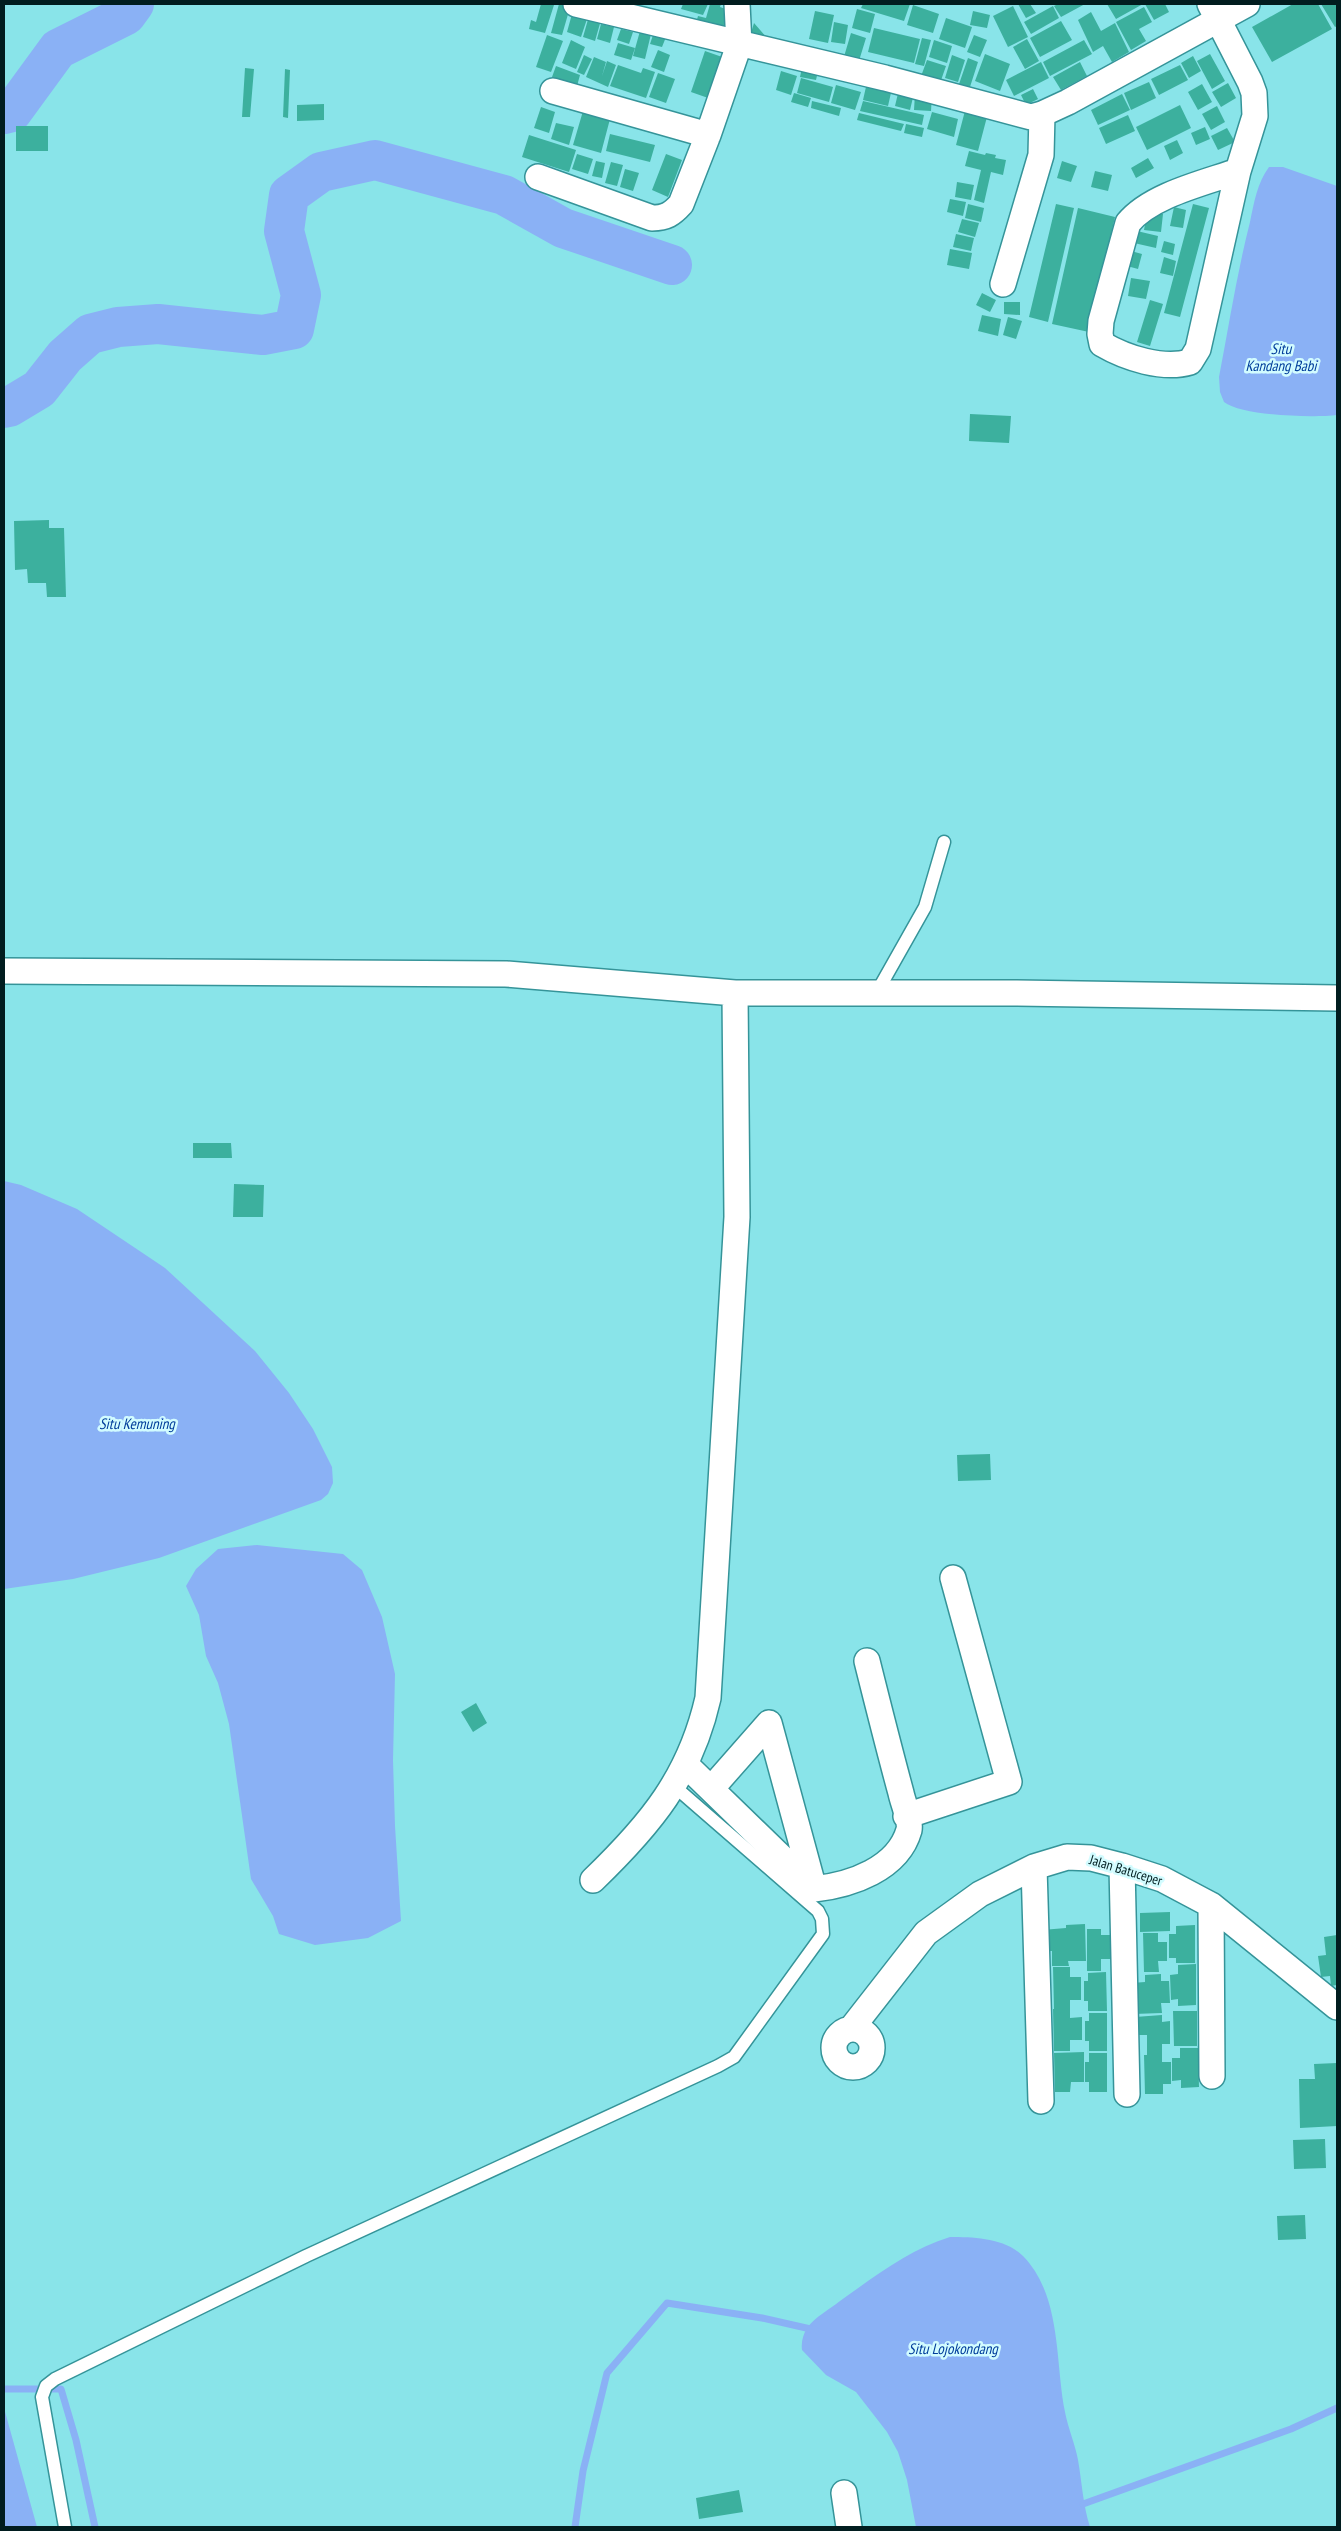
<svg xmlns="http://www.w3.org/2000/svg" width="1341" height="2531" viewBox="0 0 1341 2531" font-family="'PT Sans Narrow',sans-serif">
  <style>
    .water { fill: #8ab1f5 }
    .lines { fill: none; stroke-linecap: round; stroke-linejoin: round }
    .stream { stroke: #8ab1f5; stroke-width: 7 }
    .river { stroke: #8ab1f5; stroke-width: 40 }
    .building { fill: #3cb09e }
    .lane-casing { stroke: #359499; stroke-width: 15 }
    .street-casing { stroke: #359499; stroke-width: 28 }
    .lane { stroke: #fff; stroke-width: 12 }
    .street { stroke: #fff; stroke-width: 25 }
    .labels { text-anchor: middle; stroke-width: 5; stroke-linejoin: round; paint-order: stroke }
    .street-label { font-size: 14px; fill: #011d1f; stroke: #d2fcff }
    .water-label { font-size: 15px; font-style: italic; fill: #013d9b; stroke: #d2fcff }
  </style>
  <rect width="100%" height="100%" fill="#89e4e9"/>
  <path class="water" d="M1269 167H1283L1337 186V415C1313 418 1242 416 1224 402L1220 392 1219 377C1229 325 1237 273 1250 222 1254 203 1257 183 1269 167Z
    M4 1181 21 1185 77 1209 165 1268 255 1351 289 1393 313 1429 332 1467 333 1483 328 1494 321 1500 159 1558 73 1579 4 1589Z
    M257 1545 343 1554 362 1570 382 1617 395 1674 393 1760 395 1826 401 1921 368 1938 315 1945 279 1934 273 1916 251 1879 229 1724 218 1683 206 1656 199 1615 186 1586 196 1569 218 1549Z
    M950 2237C974 2237 1005 2238 1023 2256 1062 2296 1055 2362 1065 2412 1068 2428 1075 2444 1078 2460 1082 2483 1083 2505 1090 2527H916L907 2480 898 2452 887 2432 856 2392 826 2375 802 2350C801 2342 803 2335 807 2328 816 2316 829 2310 840 2301 874 2277 910 2249 950 2237Z
    M4 2408 37 2527H4Z"/>
  <g class="lines">
    <path class="stream" d="M4 2389H61L76 2440 95 2527
      M1083 2504 1291 2429 1337 2408
      M575 2527 583 2471 607 2373 667 2303 762 2318 815 2330"/>
    <path class="river" d="M4 114 12 112 58 49 126 15 134 4
      M4 408 9 407 39 389 65 356 90 334 118 327 158 324 263 335 294 329 301 295 284 231 289 195 321 172 375 160 504 195 563 228 672 265"/>
  </g>
  <path class="building" d="M541 4 554 5 545 33 529 29 531 20 536 22Z
    M559 4H571L562 35 551 33Z
    M683 4H708L703 15 681 9Z
    M710 4H721L720 7 729 10 731 40 694 30 698 16 706 18Z
    M863 4H910L904 21 861 8Z
    M1018 4H1030L1036 13 1026 18Z
    M1058 4H1085L1061 17 1054 6Z
    M1107 4H1143L1116 19Z
    M1145 4H1165L1169 12 1154 20Z
    M1293 4H1318L1332 29 1272 62 1252 27Z
    M1321 4H1337V26L1335 27Z
    M913 5 939 14 933 33 907 25Z
    M1013 6 1028 37 1008 47 993 16Z
    M1053 6 1059 18 1031 34 1024 22Z
    M1144 7 1152 22 1139 29 1146 41 1131 50 1116 22Z
    M857 9 875 14 870 33 852 28Z
    M815 11 834 15 828 43 809 39Z
    M973 11 990 15 987 28 970 25Z
    M1091 12 1101 31 1115 23 1129 52 1112 62 1103 46 1093 52 1078 20Z
    M572 14 587 19 581 37 567 32Z
    M589 16 601 20 595 41 583 37Z
    M946 18 972 27 965 48 939 39Z
    M1061 21 1072 40 1040 57 1030 38Z
    M834 22 848 25 845 44 831 42Z
    M754 23 775 47 749 40Z
    M601 24 614 27 610 43 597 39Z
    M874 28 920 39 914 63 868 52Z
    M621 29 633 32 629 44 617 40Z
    M640 31 651 34 645 59 633 56Z
    M654 32 666 37 662 47 650 44Z
    M851 33 866 38 858 64 843 60Z
    M547 35 563 41 551 72 536 67Z
    M974 35 987 40 980 57 967 52Z
    M922 38 931 40 924 66 915 64Z
    M1027 39 1039 61 1025 69 1013 47Z
    M571 40 585 47 576 69 562 63Z
    M934 40 952 46 947 63 929 57Z
    M1084 40 1092 54 1050 76 1043 62Z
    M618 43 635 48 631 60 614 55Z
    M658 50 670 55 664 72 651 67Z
    M705 51 725 58 711 99 691 92Z
    M985 54 1010 64 1000 91 975 81Z
    M1210 54 1225 81 1212 89 1197 61Z
    M584 55 592 59 584 75 577 72Z
    M952 55 965 60 958 82 945 78Z
    M1193 56 1201 71 1189 78 1181 63Z
    M594 57 606 62 602 76 607 61 616 65 608 87 586 77Z
    M968 58 978 62 969 90 958 87Z
    M927 60 946 66 939 86 920 79Z
    M1041 62 1049 78 1014 96 1006 80Z
    M1080 62 1087 76 1061 90 1053 77Z
    M803 63 819 67 816 80 800 77Z
    M618 65 641 73 643 68 655 72 646 98 610 86Z
    M1180 65 1188 80 1159 95 1151 79Z
    M556 66 580 75 577 86 552 77Z
    M245 68 254 69 250 117H242Z
    M285 69 290 70 288 118 283 117Z
    M781 71 797 76 791 95 776 90Z
    M658 73 675 79 666 103 649 97Z
    M801 78 833 87 829 102 797 93Z
    M868 78 893 84 888 106 863 100Z
    M1149 82 1156 98 1131 110 1124 93Z
    M1228 83 1236 98 1221 107 1212 92Z
    M1202 84 1212 102 1198 110 1188 92Z
    M836 85 861 92 855 110 831 103Z
    M900 85 915 89 910 110 895 106Z
    M1033 89 1038 99 1026 105 1021 95Z
    M794 93 811 98 808 107 791 102Z
    M915 94 932 95 931 111 914 110Z
    M1122 94 1130 110 1098 125 1091 110Z
    M812 101 841 108 839 116 811 108Z
    M863 101 924 115 922 125 860 111Z
    M324 104V120L297 121V105Z
    M1180 105 1191 128 1147 150 1136 127Z
    M1217 106 1225 122 1211 130 1202 114Z
    M541 107 555 112 549 133 534 128Z
    M966 107 988 113 978 151 956 145Z
    M583 111 610 119 601 153 573 145Z
    M932 112 958 119 954 137 927 129Z
    M859 113 904 124 901 131 857 120Z
    M1128 115 1135 131 1106 144 1099 128Z
    M556 123 574 127 569 145 551 139Z
    M906 124 924 128 922 137 904 133Z
    M16 126H48V151H16Z
    M1205 127 1210 139 1196 145 1191 133Z
    M1227 128 1235 142 1218 150 1211 136Z
    M610 134 655 145 650 162 606 151Z
    M529 135 576 150 569 172 522 157Z
    M1177 140 1183 153 1170 160 1164 146Z
    M969 151 985 155 986 153 996 155 995 158 1006 160 1003 175 991 172 984 203 974 200 981 170 965 166Z
    M577 154 593 159 588 174 572 169Z
    M666 154 682 160 668 197 652 190Z
    M1148 158 1154 168 1136 178 1131 168Z
    M596 161 605 163 602 178 592 176Z
    M1062 161 1077 166 1071 182 1057 178Z
    M611 162 623 165 617 186 605 183Z
    M625 169 639 173 633 191 620 187Z
    M1095 171 1112 175 1108 191 1091 187Z
    M957 182 974 185 971 200 955 197Z
    M950 199 966 202 963 216 947 212Z
    M968 204 984 208 981 222 965 218Z
    M1056 204 1074 208 1048 322 1029 317Z
    M1193 204 1209 208 1180 317 1164 313Z
    M1174 207 1186 210 1183 228 1170 226Z
    M1078 208 1115 217 1089 332 1052 324Z
    M1147 212 1163 214 1161 232 1144 230Z
    M962 219 979 223 975 237 958 232Z
    M1137 231 1158 236 1156 248 1134 243Z
    M956 234 974 238 971 251 953 247Z
    M1164 241 1175 244 1173 255 1161 252Z
    M950 249 972 253 969 269 947 265Z
    M1131 251 1142 254 1138 269 1127 266Z
    M1164 257 1176 261 1173 276 1160 273Z
    M1131 278 1150 281 1146 299 1128 296Z
    M982 293 996 300 990 312 976 305Z
    M1150 300 1163 304 1150 346 1137 342Z
    M1004 302H1020V315L1004 314Z
    M982 315 1001 319 998 336 978 331Z
    M1008 317 1022 321 1016 339 1003 335Z
    M970 414 1011 416 1009 443 969 441Z
    M49 520V528H64L66 597H47L46 583H28L27 569 15 570 14 521Z
    M193 1143H231L232 1158H193Z
    M234 1184 264 1185 263 1217H233Z
    M990 1454 991 1480 958 1481 957 1455Z
    M476 1703 487 1723 473 1732 461 1712Z
    M1170 1912V1931L1140 1932V1913Z
    M1085 1924 1086 1961H1068L1069 1966H1052V1951H1042V1930L1066 1928V1925Z
    M1195 1925V1963H1176V1958H1169V1934H1176V1926Z
    M1087 1929H1101V1935H1114L1115 1959H1101V1971H1087Z
    M1143 1933H1158V1942H1167V1961H1158L1159 1972H1144Z
    M1337 1935V1985L1331 1986 1330 1976 1321 1977 1318 1956 1326 1955 1324 1937Z
    M1196 1964V2005L1178 2006V1999L1171 2000 1170 1975 1178 1974V1965Z
    M1053 1967H1070V1977H1081V2000H1070V2009H1054Z
    M1106 1972 1107 2011H1088V2001H1084V1981H1088V1973Z
    M1161 1974V1981H1169L1170 2003H1161L1162 2013 1133 2014 1132 1983 1145 1982V1975Z
    M1053 2009H1070V2018L1082 2017V2040H1070V2051H1054Z
    M1173 2011H1197V2046H1174Z
    M1089 2013H1107V2051H1089V2041H1085V2021H1089Z
    M1162 2015V2022L1170 2021V2044H1162V2062H1171V2084H1163V2094H1145L1144 2055H1147V2035H1135V2017Z
    M1180 2048H1198L1199 2087 1181 2088V2080L1172 2081V2058H1180Z
    M1084 2052V2082H1071L1070 2092H1055L1054 2053Z
    M1089 2053H1107V2092H1089V2082H1085V2062H1089Z
    M1337 2063V2126L1300 2128 1299 2079H1315L1314 2064Z
    M1325 2139 1326 2168 1294 2169 1293 2140Z
    M1305 2215 1306 2239 1278 2240 1277 2216Z
    M739 2490 743 2512 699 2519 696 2498Z"/>
  <g class="lines">
    <g class="lane-casing">
      <path id="lane" d="M877 992 925 907 944 842
        M65 2527 42 2397 46 2386 55 2379 306 2256 718 2066 734 2057 823 1934 822 1919 818 1911 674 1786"/>
    </g>
    <g class="street-casing">
      <path id="street" d="M576 4 885 78 1031 117 1042 114 1068 102 1247 4
        M1210 4 1250 82 1254 93 1255 116 1238 171 1198 349 1190 362C1163 370 1126 358 1102 344L1100 334 1101 321 1128 223C1151 195 1204 183 1238 171
        M553 91 708 135
        M538 177 652 218C666 218 672 214 681 204L708 135 739 45 737 4
        M1003 284 1041 155 1042 114
        M4 971 506 974 735 993H1017L1337 998
        M685 1764 814 1889C851 1885 898 1869 909 1830 911 1821 903 1803 901 1793 889 1749 878 1705 867 1661
        M711 1789 769 1723 814 1889
        M906 1816 1009 1782 953 1578
        M1122 1866 1127 2094
        M1034 1867 1041 2101
        M593 1880C651 1824 690 1777 708 1698L737 1217 735 993
        M1211 1905 1212 2076
        M851 2029 926 1933 980 1894 1034 1867 1067 1857 1091 1858 1122 1866 1162 1879 1211 1905 1337 2007
        M834 2048a19 19 0 1 1 38 0a19 19 0 1 1-38 0Z
        M844 2493 849 2527"/>
    </g>
    <use href="#lane" class="lane"/>
    <use href="#street" class="street"/>
  </g>
  <g class="labels">
    <g class="street-label">
      <text transform="translate(1126 1870) rotate(17)" y="5">Jalan Batuceper</text>
    </g>
    <g class="water-label">
      <text x="1281" y="354">Situ<tspan x="1281" dy="17">Kandang Babi</tspan></text>
      <text x="137" y="1429">Situ Kemuning</text>
      <text x="953" y="2354">Situ Lojokondang</text>
    </g>
  </g>
  <rect width="1341" height="2531" fill="none" stroke="#011d1f" stroke-width="10"/>
</svg>
